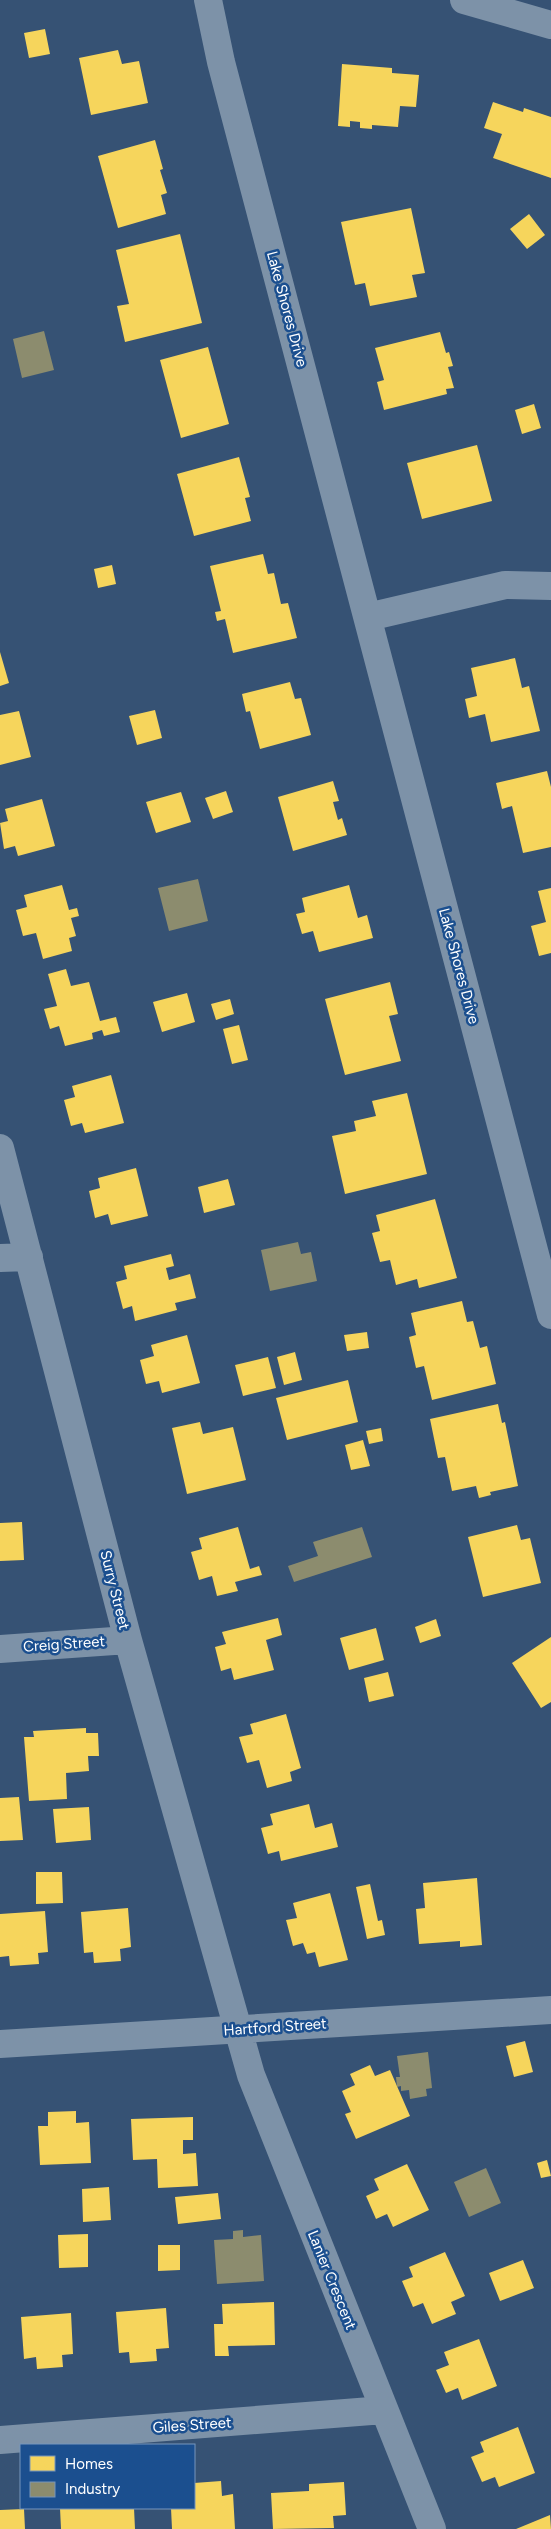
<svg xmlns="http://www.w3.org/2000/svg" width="551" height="2529" viewBox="0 0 551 2529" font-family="Figtree,sans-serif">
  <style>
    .homes { fill: #f6d55c }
    .industry { fill: #8c8c6e }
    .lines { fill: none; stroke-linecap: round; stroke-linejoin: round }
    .minor { stroke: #7d92a8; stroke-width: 28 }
    .labels { text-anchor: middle; stroke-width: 5; stroke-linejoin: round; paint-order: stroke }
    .street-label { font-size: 15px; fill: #fff; stroke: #1b4f8f }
  </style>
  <rect width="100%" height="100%" fill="#365274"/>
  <path class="homes" d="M45 29 50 54 29 58 24 33Z
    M118 50 122 64 139 61 148 103 91 115 79 58Z
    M342 64 392 68V73L419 75 416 107 400 106 398 127 372 125V129L360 128V122L350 121V127L338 126Z
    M493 102 523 112 524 108 551 117V178L493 158 502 134 484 128Z
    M155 140 163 169 160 170 167 193 161 195 166 214 118 228 98 156Z
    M411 208 425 273 412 275 417 297 370 306 365 283 355 285 341 222Z
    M529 214 545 235 527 249 510 229Z
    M180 234 202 323 125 342 117 306 129 304 116 250Z
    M440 332 446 353 449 352 453 366 448 367 454 388 446 389 447 394 384 410 377 382 384 380 375 348Z
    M208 347 229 424 181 438 160 360Z
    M534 404 541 428 522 434 515 410Z
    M477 445 492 501 422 519 407 463Z
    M239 457 250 497 245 498 251 521 194 536 177 474Z
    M263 554 268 574 274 573 281 604 288 603 297 638 233 653 225 619 217 621 215 612 221 611 210 566Z
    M112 565 116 584 98 588 94 569Z
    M0 652 9 683 0 686Z
    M515 658 522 688 529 686 540 731 491 742 485 714 469 718 465 699 477 696 471 668Z
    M290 682 295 699 301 698 311 735 260 749 250 711 246 712 242 694Z
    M155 710 162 738 137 745 129 716Z
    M19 711 31 757 0 765V715Z
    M547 771 551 787V847L523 853 512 806 502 809 496 783Z
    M333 781 339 801 333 802 338 820 342 818 347 835 293 851 278 797Z
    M226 791 233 812 213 819 205 798Z
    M181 792 191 822 156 833 146 802Z
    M42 799 55 846 18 856 15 846 4 849 0 823 8 821 5 809Z
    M62 885 69 910 77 908 79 916 71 918 76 936 69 938 72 951 43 959 36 933 23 936 16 910 27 907 24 895Z
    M349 885 358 918 367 915 373 938 319 952 313 931 302 934 296 914 305 912 302 898Z
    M551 888V953L539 956 531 926 546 922 538 891Z
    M66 969 71 986 89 982 100 1021 116 1017 120 1032 104 1036 102 1030 92 1033 93 1039 65 1046 59 1026 50 1029 44 1009 57 1006 48 974Z
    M390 982 398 1014 389 1016 401 1061 345 1075 325 999Z
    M187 993 195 1022 162 1032 153 1002Z
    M230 999 234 1014 216 1020 211 1004Z
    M239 1025 248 1060 232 1064 223 1029Z
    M111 1075 124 1123 85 1133 82 1123 71 1126 64 1100 75 1097 72 1086Z
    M407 1093 427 1174 345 1194 332 1136 356 1131 354 1121 376 1116 372 1101Z
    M136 1168 148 1216 111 1225 108 1214 95 1218 89 1191 100 1188 98 1178Z
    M228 1179 235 1205 204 1213 198 1187Z
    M435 1199 457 1278 419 1288 417 1279 396 1285 390 1260 380 1262 372 1233 380 1231 376 1215Z
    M171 1254 174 1266 166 1268 169 1280 190 1274 196 1298 175 1303 177 1310 135 1321 132 1306 123 1309 116 1282 127 1279 124 1266Z
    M462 1301 467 1322 473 1321 480 1348 487 1346 496 1384 432 1400 424 1366 416 1368 409 1337 416 1335 411 1313Z
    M367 1332 369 1348 347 1351 344 1335Z
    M187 1335 200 1383 162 1393 159 1381 146 1384 140 1360 154 1356 151 1345Z
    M295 1352 302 1380 284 1385 277 1357Z
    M268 1357 276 1388 243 1396 235 1365Z
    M348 1380 358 1422 287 1440 276 1398Z
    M498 1404 502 1423 505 1422 518 1486 490 1492 491 1495 479 1498 476 1486 452 1491 445 1457 438 1458 430 1419Z
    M200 1422 203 1434 233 1427 246 1480 187 1494 172 1428Z
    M381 1428 383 1441 369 1444 366 1431Z
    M363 1440 370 1466 351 1470 345 1445Z
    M22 1522 24 1560 0 1561V1523Z
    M517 1525 521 1540 530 1538 541 1583 483 1597 468 1537Z
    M238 1527 250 1569 259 1566 262 1575 235 1582 238 1591 217 1596 212 1576 199 1580 191 1552 202 1549 199 1538Z
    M278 1618 282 1635 266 1640 274 1670 234 1680 231 1668 221 1671 215 1647 226 1644 222 1632Z
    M436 1619 441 1636 420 1643 415 1627Z
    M376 1628 384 1660 349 1670 340 1638Z
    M551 1637V1702L541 1708 512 1663Z
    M388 1672 394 1696 369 1702 364 1678Z
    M286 1714 301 1768 290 1772 292 1781 267 1788 259 1760 247 1763 239 1737 253 1734 250 1724Z
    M86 1728V1733H98L99 1756H88L89 1771 66 1773 67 1799 29 1801 24 1737H34L33 1731Z
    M19 1797 23 1840 0 1841V1798Z
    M309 1804 315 1828 332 1823 338 1847 281 1861 279 1851 268 1854 261 1828 273 1825 270 1814Z
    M89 1807 91 1840 56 1843 53 1809Z
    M36 1872H62L63 1903 36 1904Z
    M477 1878 482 1945 460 1947V1941L419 1944 416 1909 425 1908 423 1883Z
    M370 1884 378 1921 382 1920 385 1935 367 1939 356 1887Z
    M330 1893 348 1960 319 1967 315 1952 307 1954 303 1943 293 1946 286 1920 297 1918 293 1903Z
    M128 1908 131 1947 120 1949 121 1961 94 1963 93 1952 84 1953 81 1912Z
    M45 1911 48 1952 38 1953 39 1964 10 1966 9 1956 0 1957V1914Z
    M525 2041 533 2072 514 2077 506 2046Z
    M370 2065 375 2076 390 2070 410 2116 356 2139 345 2114 351 2112 342 2091 355 2085 350 2074Z
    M76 2111V2123L89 2122 91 2163 40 2165 38 2126H48V2112Z
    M193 2117V2140H183V2154L196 2153 198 2186 158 2188 157 2159 133 2160 131 2119Z
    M547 2160 551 2176 541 2178 537 2163Z
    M407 2164 429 2210 393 2227 387 2214 376 2219 366 2196 379 2190 374 2179Z
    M109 2187 111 2220 83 2222 82 2189Z
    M218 2193 221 2219 178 2224 175 2197Z
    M88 2234V2267L59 2268 58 2235Z
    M158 2245H180V2270L158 2271Z
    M445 2252 465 2296 451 2302 456 2314 432 2324 423 2303 413 2307 402 2281 413 2277 409 2267Z
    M523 2260 534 2288 500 2301 489 2273Z
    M274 2302 275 2345 228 2346 229 2356H215L214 2324H223L222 2304Z
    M166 2308 169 2348 156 2349 157 2361 130 2363 129 2352 119 2353 116 2312Z
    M71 2313 73 2354 62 2355 63 2367 37 2369 36 2357 24 2359 21 2317Z
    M479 2339 497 2386 462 2400 458 2388 446 2393 436 2370 449 2365 444 2352Z
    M518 2427 535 2473 499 2487 495 2477 482 2482 471 2457 484 2452 480 2442Z
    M221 2481 222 2496 233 2494 235 2529H172L171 2508H194V2483Z
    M344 2482 346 2515 333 2516 334 2528 273 2529 271 2493 309 2491V2484Z
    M60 2508H134L135 2529H61Z
    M24 2509 25 2529H0V2510Z
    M550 2515 551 2529H516Z"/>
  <path class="industry" d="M44 331 54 370 22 378 13 339Z
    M198 879 208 921 169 931 158 888Z
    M298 1242 301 1254 311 1252 317 1281 270 1291 261 1250Z
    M362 1527 372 1557 294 1582 288 1566 318 1556 313 1542Z
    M428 2052 432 2088 426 2089 427 2096 410 2099 409 2090 401 2091V2086L397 2087 396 2077H400L397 2056Z
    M486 2168 501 2203 469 2217 454 2182Z
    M243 2230V2237L261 2235 264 2281 217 2284 214 2240 233 2239V2231Z"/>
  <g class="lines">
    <path class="minor" d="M208 0 221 62 551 1315
      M464 0 551 25
      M368 617 505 585 551 586
      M0 1148 128 1640 251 2075 432 2529
      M0 1258 29 1257
      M0 1649 128 1640
      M0 2044 551 2010
      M0 2440 384 2410"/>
  </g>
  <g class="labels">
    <g class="street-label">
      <text transform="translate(287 309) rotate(75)" y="5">Lake Shores Drive</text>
      <text transform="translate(459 966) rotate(75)" y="5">Lake Shores Drive</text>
      <text transform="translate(115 1590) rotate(76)" y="5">Surry Street</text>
      <text transform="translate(64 1644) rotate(-4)" y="5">Creig Street</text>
      <text transform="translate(275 2027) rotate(-4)" y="5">Hartford Street</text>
      <text transform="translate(332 2280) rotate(68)" y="5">Lanier Crescent</text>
      <text transform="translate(192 2425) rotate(-4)" y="5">Giles Street</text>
    </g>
  </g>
  <rect x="20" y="2444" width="175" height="65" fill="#1b4f8f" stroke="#7695bc"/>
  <rect x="30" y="2456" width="25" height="15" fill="#f6d55c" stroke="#7695bc"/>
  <text x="65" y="2469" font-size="15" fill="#ffffff">Homes</text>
  <rect x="30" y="2482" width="25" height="15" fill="#8c8c6e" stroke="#7695bc"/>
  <text x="65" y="2494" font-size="15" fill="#ffffff">Industry</text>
</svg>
